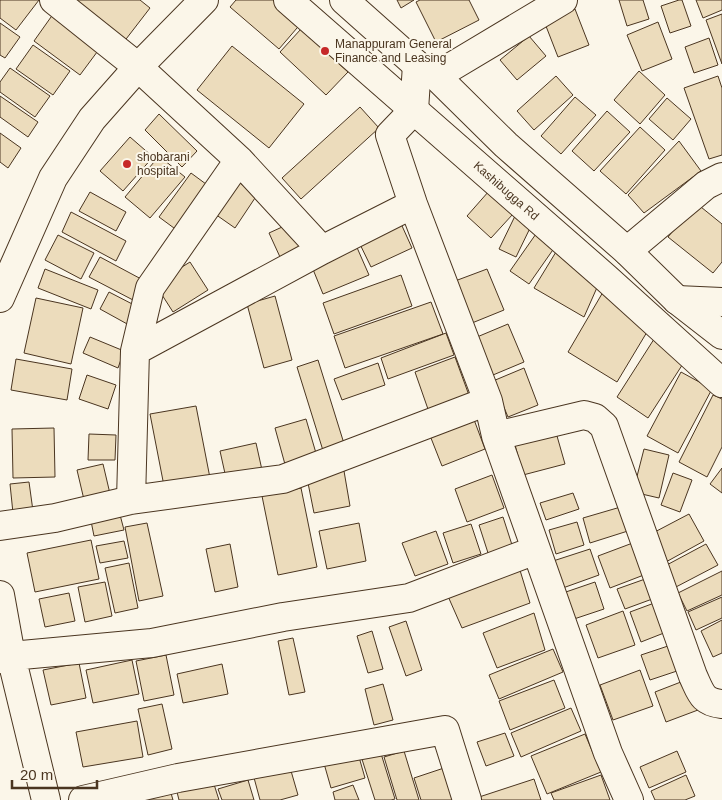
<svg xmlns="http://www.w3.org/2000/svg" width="722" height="800" viewBox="0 0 722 800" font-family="Helvetica,sans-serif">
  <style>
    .building { fill: #ecdcbc; stroke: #4a3520 }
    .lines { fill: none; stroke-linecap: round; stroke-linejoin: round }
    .minor-casing { stroke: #4a3520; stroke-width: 30 }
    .major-casing { stroke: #4a3520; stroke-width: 30 }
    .minor { stroke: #fbf6e9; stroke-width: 28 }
    .major { stroke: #fbf6e9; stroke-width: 28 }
    .poi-dot { fill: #c62828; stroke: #fbf6e9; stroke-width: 2 }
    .labels { text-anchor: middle; stroke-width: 4; stroke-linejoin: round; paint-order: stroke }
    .poi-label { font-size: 12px; fill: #4a3520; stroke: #fbf6e9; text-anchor: start }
    .street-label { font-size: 12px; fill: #4a3520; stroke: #fbf6e9 }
  </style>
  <rect width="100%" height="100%" fill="#fbf6e9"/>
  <path class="building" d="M0 0H39L16 30 0 18Z
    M67 0H140L150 8 123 43Z
    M236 0H278L303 21 279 49 230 7Z
    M397 0H414L401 8Z
    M420 0H469L479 20 436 42 416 2Z
    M619 0H643L649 19 627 26Z
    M679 0H682L691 26 670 33 661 6Z
    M696 0H722V10L703 18Z
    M575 9 589 45 558 57 544 21Z
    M56 10 103 44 80 75 34 41Z
    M722 14V64L706 20Z
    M658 22 672 59 642 71 627 35Z
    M0 23 20 37 5 58 0 55Z
    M301 29 348 72 326 95 280 52Z
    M529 36 546 56 517 80 500 60Z
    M709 38 718 65 694 73 685 47Z
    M33 45 70 71 53 95 16 69Z
    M232 46 304 104 269 148 197 90Z
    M10 68 50 96 35 117 0 92V82Z
    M639 71 665 95 640 124 614 100Z
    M556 76 573 95 534 130 517 111Z
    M718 76 722 88V155L709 159 684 88Z
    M0 96 38 122 28 137 0 117Z
    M575 97 596 115 561 154 541 136Z
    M667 98 691 119 673 140 649 119Z
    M360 107 379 128 301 199 282 178Z
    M607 111 630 132 594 171 572 151Z
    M159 114 197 151 182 167 145 130Z
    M640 127 665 150 626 194 600 171Z
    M0 133 21 148 8 168 0 162Z
    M130 137 153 157 123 191 100 171Z
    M679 141 701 171 644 213 628 195Z
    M159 156 185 177 150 218 125 197Z
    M191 173 210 187 178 231 159 217Z
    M237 181 257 195 235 228 215 214Z
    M489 191 513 214 491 238 467 216Z
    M90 192 126 212 116 231 79 211Z
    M696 203 722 224V262L713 273 668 237Z
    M71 212 126 241 116 261 62 232Z
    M515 216 532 224 516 257 499 249Z
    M398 217 412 248 371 267 356 236Z
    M293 222 304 247 280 257 269 233Z
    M538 231 557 244 529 284 510 271Z
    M58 235 94 253 81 279 45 260Z
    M355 243 369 275 323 294 310 262Z
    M559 247 599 283 584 317 534 288Z
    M100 257 143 280 133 300 89 277Z
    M190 262 208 290 173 312 155 284Z
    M45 269 98 290 91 309 38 288Z
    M487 269 504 310 472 323 455 281Z
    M401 275 412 306 334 334 323 303Z
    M109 292 138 307 129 325 100 309Z
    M603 292 653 322 617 382 568 352Z
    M275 296 292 360 264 368 247 304Z
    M36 298 83 308 71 364 24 353Z
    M431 302 443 334 345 368 334 336Z
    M508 324 524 362 493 375 477 337Z
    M446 333 454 355 388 379 381 358Z
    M656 336 688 356 648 418 617 397Z
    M90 337 124 351 118 368 83 353Z
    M455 357 470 398 429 412 415 372Z
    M16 359 72 369 67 400 11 390Z
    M318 360 346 450 325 457 297 367Z
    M378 363 385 385 342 400 334 379Z
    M524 368 538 405 508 417 493 381Z
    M681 372 712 389 678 453 647 436Z
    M87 375 116 385 108 409 79 399Z
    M713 395 722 399V447L707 477 679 462Z
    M196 406 210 478 164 486 150 414Z
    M473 417 485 449 442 466 429 433Z
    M306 419 318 460 286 468 275 428Z
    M54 428 55 477 13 478 12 429Z
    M555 429 565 464 523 475 514 441Z
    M89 434 116 435 115 460H88Z
    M256 443 262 470 226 478 220 451Z
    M644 449 669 455 659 498 633 492Z
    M103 464 111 498 85 504 77 470Z
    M722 468V493L710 484Z
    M344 471 350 506 314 513 307 478Z
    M673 473 692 480 680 512 661 505Z
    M492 475 504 508 467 522 455 489Z
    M29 482 33 511 13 513 10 484Z
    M301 488 317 567 278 575 262 496Z
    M573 493 579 509 546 520 540 503Z
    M624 506 631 530 590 543 583 518Z
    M119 511 124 530 94 536 90 516Z
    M689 514 704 541 664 563 649 535Z
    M503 517 513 548 489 556 479 525Z
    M577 522 584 545 556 554 549 530Z
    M147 523 163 596 139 601 125 527Z
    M359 523 366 561 327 569 319 531Z
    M471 524 481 554 453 563 443 533Z
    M436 531 448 564 415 576 402 543Z
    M91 540 99 579 35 592 27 553Z
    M124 541 128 558 100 563 96 546Z
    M638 541 649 573 610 588 598 556Z
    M230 544 238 587 215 592 206 549Z
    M706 544 718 565 674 588 663 567Z
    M590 549 599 575 560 589 550 562Z
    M129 563 138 608 115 613 105 568Z
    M519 567 530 603 462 628 447 594Z
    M722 571V595L687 611 678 593Z
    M648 578 655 598 625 609 617 589Z
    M105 582 112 616 85 622 78 587Z
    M595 582 604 609 568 621 560 594Z
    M69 593 75 621 45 627 39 599Z
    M722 597V618L696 630 688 612Z
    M657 602 669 631 641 642 630 612Z
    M623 611 635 645 598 658 586 625Z
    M534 613 545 650 497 668 483 633Z
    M722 620V653L713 657 701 631Z
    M406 621 422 670 406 676 389 627Z
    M372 631 383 669 368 673 357 636Z
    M293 638 305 692 289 695 278 641Z
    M671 645 680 670 650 680 641 655Z
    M553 649 563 672 499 699 489 675Z
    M166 655 174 695 144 701 136 661Z
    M132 660 139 694 93 703 86 670Z
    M79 663 86 698 51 705 43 670Z
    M222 664 228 694 183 703 177 674Z
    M640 670 653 706 613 720 600 685Z
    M554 680 565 708 510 730 499 701Z
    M686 680 698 710 666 722 655 692Z
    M383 684 393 720 374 725 365 689Z
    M162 704 172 749 148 755 138 709Z
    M571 708 581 731 521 757 511 733Z
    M137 721 143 757 83 767 76 732Z
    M505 733 514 756 486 766 477 742Z
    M585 734 601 772 547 794 531 756Z
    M379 747 395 799 391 800H375L360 753Z
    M357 750 365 778 331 788 323 760Z
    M404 751 419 800H397L384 757Z
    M677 751 686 772 649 788 640 767Z
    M289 764 298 795 280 800H260L253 774Z
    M450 766 462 800H421L414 778Z
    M601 775 610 800H554L551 793Z
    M686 775 695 796 685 800H655L651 791Z
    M212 778 219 800H179L176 788Z
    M534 779 541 800H473V799Z
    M248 780 254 800H222L218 789Z
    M168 783 173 800H135Z
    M353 785 359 800H335L333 792Z"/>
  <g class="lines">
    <g class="minor-casing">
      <path id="minor" d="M54 0 138 67 239 160 322 250 413 204
        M417 65 414 110 390 135 413 204 488 401 496 436 608 753 629 800
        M436 76 563 0
        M627 251 706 185 722 177
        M0 298 53 178 92 119 138 67 204 0
        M677 300 722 302
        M135 351 322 250
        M496 436 584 415 595 418 604 426 693 676C701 693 702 702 722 704
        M131 500 135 351 150 288 239 160
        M0 526 55 518 131 500 283 479 488 401
        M0 595 11 656 46 800
        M0 659 11 656 152 643 283 617 409 598 536 550
        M83 800 178 778 445 730 467 800"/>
    </g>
    <g class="major-casing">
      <g id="major">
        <path id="s1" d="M288 0 606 278 722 383"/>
        <path d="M344 0 417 65 436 76 506 145 627 251 677 300 722 335"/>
      </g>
    </g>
    <use href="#minor" class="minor"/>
    <use href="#major" class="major"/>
  </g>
  <g class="poi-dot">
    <circle cx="325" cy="51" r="5"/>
    <circle cx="127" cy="164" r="5"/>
  </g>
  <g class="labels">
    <g class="poi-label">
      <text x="335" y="48">Manappuram General<tspan x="335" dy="14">Finance and Leasing</tspan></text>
      <text x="137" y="161">shobarani<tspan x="137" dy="14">hospital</tspan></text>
    </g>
    <g class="street-label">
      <text dy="4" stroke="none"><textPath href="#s1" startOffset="290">Kashibugga Rd</textPath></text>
    </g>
  </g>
  <path d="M12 780v8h85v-8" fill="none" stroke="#4a3520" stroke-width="2.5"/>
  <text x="20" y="780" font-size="15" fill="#4a3520" stroke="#fbf6e9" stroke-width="4" paint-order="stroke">20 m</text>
</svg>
